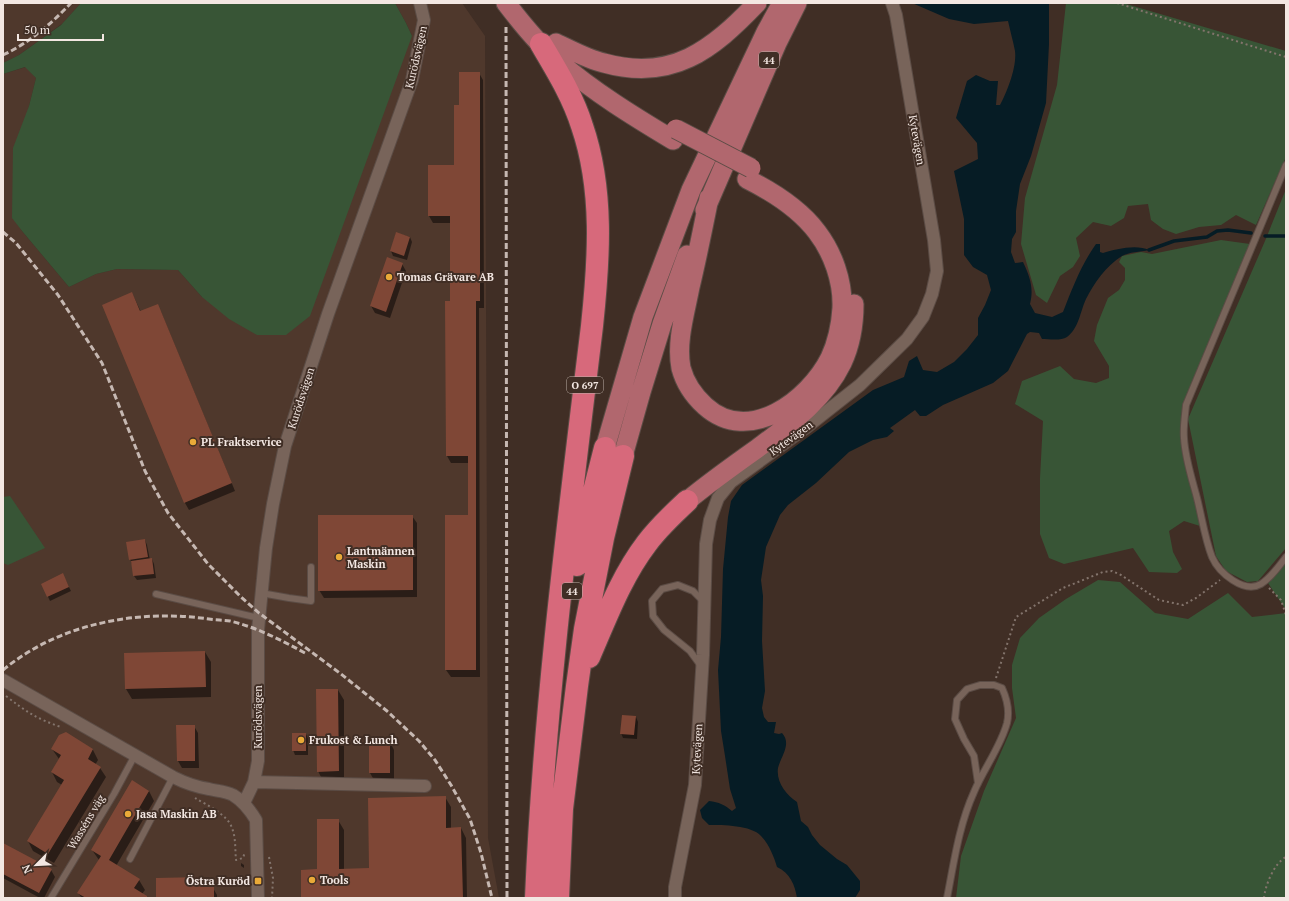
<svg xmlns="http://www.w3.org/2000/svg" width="1289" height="901" viewBox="0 0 1289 901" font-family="'PT Serif',serif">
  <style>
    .built { fill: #4f382c }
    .green { fill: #385536 }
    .water { fill: #061c25 }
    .shadow { fill: #0007 }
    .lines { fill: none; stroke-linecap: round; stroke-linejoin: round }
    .stream { stroke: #061c25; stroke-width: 3.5 }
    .building { fill: #7f4736 }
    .service-casing { stroke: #5b4c45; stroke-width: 8 }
    .minor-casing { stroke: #5b4c45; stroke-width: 14 }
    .primary-casing { stroke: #5b4c45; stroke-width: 21 }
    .motorway-casing { stroke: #5b4c45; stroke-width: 24 }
    .path { stroke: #83746c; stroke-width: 2; stroke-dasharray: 2 3; stroke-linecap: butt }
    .service { stroke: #78645a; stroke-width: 6 }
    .minor { stroke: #78645a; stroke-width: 12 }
    .primary { stroke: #b1676e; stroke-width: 19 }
    .motorway { stroke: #d7697b; stroke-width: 22 }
    .rail { stroke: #c6b8b2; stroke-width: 3; stroke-dasharray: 6 3; stroke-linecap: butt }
    .primary-bridge-casing { stroke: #5b4c45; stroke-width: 21; stroke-linecap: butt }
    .primary-bridge { stroke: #b1676e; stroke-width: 19 }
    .poi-dot { fill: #eaaa38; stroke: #402e25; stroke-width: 1.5 }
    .labels { text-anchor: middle; stroke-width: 4; stroke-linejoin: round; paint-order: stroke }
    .shield { fill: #402e25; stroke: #bdb0a9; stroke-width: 1 }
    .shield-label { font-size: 10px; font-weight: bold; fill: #f3e7e2 }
    .street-label { font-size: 11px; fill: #f3e7e2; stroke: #402e25 }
    .poi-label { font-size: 11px; font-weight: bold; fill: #f3e7e2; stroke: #402e25; text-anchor: start }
  </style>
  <rect width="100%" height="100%" fill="#402e25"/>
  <path class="built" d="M3 3H81L63 23 19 55 3 63Z
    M395 3H462L485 36 488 838 499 898H3V74L26 67 36 78 29 106 13 218 22 231 69 287 96 274 117 269 178 270 202 297 412 36 406 23Z"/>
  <path class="green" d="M81 3H395L406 23 412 36 310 316 286 335H257L229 319 202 297 178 270 117 269 96 274 69 287 22 231 12 218 13 148 29 106 36 78 25 67 3 74V63L19 55 61 25Z
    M1066 3H1123L1286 51V157L1256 225 1236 215 1221 225 1199 227 1176 234 1163 229 1151 220 1148 204 1128 206 1124 218 1111 226 1093 222 1076 238 1080 256 1073 267 1060 276 1047 303 1036 295 1021 244 1025 198 1057 85Z
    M1286 189V548L1258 581 1247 582 1226 571 1216 556 1188 419 1265 241Z
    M1221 240 1250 244 1249 254 1191 388 1181 416 1182 441 1200 526 1184 521 1169 531 1173 552 1182 569 1177 573 1149 572 1133 548 1064 564 1049 558 1040 534V478L1043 421 1015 404 1022 381 1060 366 1074 379 1096 383 1109 378V366L1094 341 1097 325 1108 298 1119 290 1125 280V268L1119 262 1122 256 1141 252 1152 254Z
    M10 496 45 548 8 565 3 563V497Z
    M1286 561V610L1268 583Z
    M1098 580 1120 582 1155 613 1188 619 1228 593 1252 617 1286 613V898H956L961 856 984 791 1016 718 1012 688V665L1020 638 1039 618 1066 599Z"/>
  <path class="water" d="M912 3H1049V44L1046 103 1031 156 1020 184 1016 211V232L1012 239 1011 252 1015 263 1023 262C1030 277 1034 288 1030 304L1035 313 1052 317 1063 312C1072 289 1081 265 1096 244H1100V252L1103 253C1115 249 1137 244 1149 250 1140 252 1129 252 1122 256 1106 266 1094 283 1086 299 1080 312 1079 328 1067 337 1061 341 1049 339 1042 339L1039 333 1030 332 1027 334 1008 371 993 383 943 405 926 416H920L915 410 890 428 894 431 887 437 873 440 849 452 816 483 788 505 780 515 766 547 761 580 763 596 762 641 765 691 762 708 764 717 768 722H776L774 733 779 734 782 733C792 744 781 756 778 768 776 782 786 795 797 802L801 821 808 827 812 835 820 845 837 859 847 865 860 881V890L855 898H797C795 885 790 873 777 867 774 857 769 844 761 836 751 825 723 825 709 825L702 818 700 810 709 801C719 802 725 805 732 811L736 808 730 789 725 756 721 731 718 670 721 637 723 569 728 517 731 501 742 485 873 390 904 377 909 361 917 356 923 370 937 372 954 362 967 349 978 335V318L985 305 991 290 987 275 973 267 964 255V219L954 171 978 159 977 143 956 118 967 81 976 75 990 81H998L996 105H1000C1007 92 1017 67 1015 51 1013 41 1010 30 1008 21L974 24 949 19Z"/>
  <path class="shadow" d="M479 73 483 80 484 308H479L480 677H451L446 670V516H469V463H451L447 456 446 302H451V223H433L429 216 455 166 460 106Z
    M396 233 410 237 412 242 407 260 393 256 391 251Z
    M402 264 406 271 390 318 375 313 371 306Z
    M132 293 141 312H161L235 491 189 510 185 503Z
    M412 516 417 523V597L324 598 319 590Z
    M145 540 147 545 150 560 152 559 154 564 156 578 137 580 134 576 132 564 130 559Z
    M65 579 71 591 50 601 42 584Z
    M205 652 211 662V697L132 699 126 689Z
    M338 690 344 700V781H323L318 771Z
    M636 717 638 722 637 739 623 738 621 733Z
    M177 726H194L198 733 199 768H182L178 761Z
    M66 734 93 750 98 760 95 765 100 768 106 777 54 863 33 851 28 841 62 785 57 782 52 772 59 759 52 749Z
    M306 734 308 738V755H295L293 750Z
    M390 742 394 750V780H374L370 773Z
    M149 791 154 801 116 866 139 880 145 890 142 894 147 898H82L78 893 99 860 92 850Z
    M445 797 451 807V829L461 828 466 838 467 898H302L319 870 338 820 344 830V870L370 869Z
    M3 844 51 870 55 877 44 898H40L3 878Z
    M241 863 244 865V868L241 866Z
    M203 878 207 888H213L217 895V898H157Z"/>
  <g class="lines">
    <path class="stream" d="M1265 236H1286
      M1149 250 1174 241 1207 237 1217 231 1228 230 1251 233"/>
  </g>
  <path class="building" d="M459 72H480V301H476V670H445V515H468V456H446L445 301H450V216H428V165H454V105H459Z
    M396 232 410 237 404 256 390 251Z
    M387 257 403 263 386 312 370 306Z
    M132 292 140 311 158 304 232 483 184 503 102 305Z
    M318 515H413V590L318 591Z
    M145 539 148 557 129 560 126 542Z
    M152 558 154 574 133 576 131 561Z
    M63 573 69 587 47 597 41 584Z
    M205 651 206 687 125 689 124 653Z
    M316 689H338L339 771 317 772Z
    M622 715 636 716 634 735 620 734Z
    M176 725H195V761H177Z
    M66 732 93 749 88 759 101 767 48 854 27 841 64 780 51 772 61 755 51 749 59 735Z
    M292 733H306V751H292Z
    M390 741V773H369V742Z
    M132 780 149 791 109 860 140 879 134 888 147 896V898H86L77 893 101 856 91 850Z
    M446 796V828L461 827 463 898H301V870L317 869V819H339V869L369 868 368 798Z
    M3 843 52 869 39 893 3 874Z
    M203 877V887H214V898H156V878Z"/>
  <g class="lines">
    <g class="service-casing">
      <path id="service" d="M1286 165 1186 405C1185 416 1183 427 1184 438 1185 458 1192 479 1197 498 1202 518 1205 539 1212 557 1219 573 1244 594 1261 584 1271 578 1279 566 1286 557
        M261 593 289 598 311 601V567
        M156 594 259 618
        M701 666 690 651 664 630 653 616 652 601 662 589 678 585 693 591 704 602
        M130 859 173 777
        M51 898 114 794 135 755
        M947 898C954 862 959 825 974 792 983 770 1001 746 1007 723 1010 710 1007 699 1002 688L994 685H980L967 689 957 700 955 719 964 739 974 756 978 783"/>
    </g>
    <g class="minor-casing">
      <path id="minor" d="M3 680 173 777C185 783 196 787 209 789 217 791 225 791 233 795 243 801 250 810 256 820L258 898
        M254 782 425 786
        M244 803 254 782 258 761V630L266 548 273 504 285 446 328 314 412 80 424 20 420 3
        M675 898V887L695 785 703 655 706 544 710 520 718 498 731 482 808 426 860 385 907 339 923 317 932 294 937 271 934 240 896 15 892 3"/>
    </g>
    <g class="primary-casing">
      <path id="primary" d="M506 3C522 24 539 45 559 62 594 92 633 116 673 140
        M556 43C571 50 587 59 604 63 672 82 712 50 757 3
        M709 198C703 228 697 258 690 287 685 313 676 342 681 368 685 383 694 396 705 406 749 446 809 400 830 358 837 343 841 324 842 308 843 281 833 253 817 232 799 208 773 192 747 179
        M705 210 777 43 797 3
        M605 448 643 317 691 190 766 32 782 3
        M623 456 641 392 662 324 687 255
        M687 501C710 482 734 465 758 448 790 424 824 400 842 363 851 344 854 324 854 304"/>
    </g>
    <g class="motorway-casing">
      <path id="motorway" d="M577 565 583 534 605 448
        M589 657C606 618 621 577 647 543 659 527 673 514 687 501
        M536 898C544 707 569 516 592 326 599 260 604 190 582 126 573 97 557 71 541 44
        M558 898 562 809 577 686 585 629 603 538 623 456"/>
    </g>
    <path class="path" d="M1117 3 1286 57
      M1269 588 1281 600 1286 615
      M996 678 1016 617 1063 588 1103 572 1112 571 1121 575 1159 600 1183 605 1196 598 1220 580
      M6 696C25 711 37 719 61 727
      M195 798C207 805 228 815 232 828 236 838 235 850 236 860L243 858 245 852
      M269 857 273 878 272 898
      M1264 898C1265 886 1274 863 1286 857"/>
    <use href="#service" class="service"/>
    <use href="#minor" class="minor"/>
    <use href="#primary" class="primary"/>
    <use href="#motorway" class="motorway"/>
    <path class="rail" d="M506 27 507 898
      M3 55C29 43 51 24 71 3
      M3 232 16 243 58 295 102 363 145 471 168 513 208 564 240 596 259 613 341 674 387 711 419 741 435 760 451 785 470 819 481 853 492 898
      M3 670C60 623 138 609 209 619 216 620 223 620 230 621 256 627 281 640 305 653"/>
    <g class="primary-bridge-casing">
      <path id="primary-bridge" d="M676 129 751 168"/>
    </g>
    <use href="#primary-bridge" class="primary-bridge"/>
  </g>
  <g class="poi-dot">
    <circle cx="389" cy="277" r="4"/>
    <circle cx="193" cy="442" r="4"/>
    <circle cx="339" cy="557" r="4"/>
    <circle cx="301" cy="740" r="4"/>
    <circle cx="128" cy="814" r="4"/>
    <circle cx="312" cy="880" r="4"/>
    <rect x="254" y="877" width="8" height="8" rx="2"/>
  </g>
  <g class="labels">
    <g class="shield">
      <rect x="759" y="52" width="20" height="16" rx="3"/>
      <rect x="567" y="377" width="36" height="16" rx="3"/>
      <rect x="562" y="583" width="20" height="16" rx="3"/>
    </g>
    <g class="shield-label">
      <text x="769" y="64">44</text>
      <text x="585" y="389">O 697</text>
      <text x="572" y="595">44</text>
    </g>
    <g class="street-label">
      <text transform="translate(416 57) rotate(-77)" y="4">Kurödsvägen</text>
      <text transform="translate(917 140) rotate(80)" y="4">Kytevägen</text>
      <text transform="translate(301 398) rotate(-72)" y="4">Kurödsvägen</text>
      <text transform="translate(791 438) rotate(-36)" y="4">Kytevägen</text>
      <text transform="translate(258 717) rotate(-90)" y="4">Kurödsvägen</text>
      <text transform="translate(697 749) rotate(-87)" y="4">Kytevägen</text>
      <text transform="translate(86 822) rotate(-59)" y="4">Wasséns väg</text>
    </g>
    <g class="poi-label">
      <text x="397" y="281">Tomas Grävare AB</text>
      <text x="201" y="446">PL Fraktservice</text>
      <text x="347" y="555">Lantmännen<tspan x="347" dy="13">Maskin</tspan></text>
      <text x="309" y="744">Frukost &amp; Lunch</text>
      <text x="136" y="818">Jasa Maskin AB</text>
      <text x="320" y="884">Tools</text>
      <text x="250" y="885" text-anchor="end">Östra Kuröd</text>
    </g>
  </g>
  <rect width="1289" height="901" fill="none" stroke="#f3e7e2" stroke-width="8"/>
  <g transform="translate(36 865) rotate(246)" stroke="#402e25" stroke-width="3" paint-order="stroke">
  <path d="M0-3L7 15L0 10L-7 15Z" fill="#f3e7e2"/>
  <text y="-6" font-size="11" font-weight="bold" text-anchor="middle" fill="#f3e7e2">N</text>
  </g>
  <path d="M18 34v6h85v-6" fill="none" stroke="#f3e7e2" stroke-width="2"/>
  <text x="24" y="34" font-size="12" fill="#f3e7e2" stroke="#402e25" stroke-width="3" paint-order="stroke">50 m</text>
</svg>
